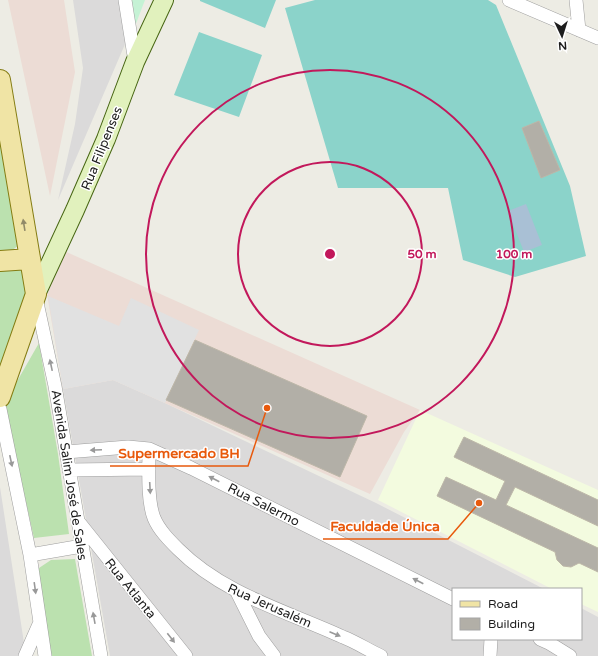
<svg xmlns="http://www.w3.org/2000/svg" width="598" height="656" viewBox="0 0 598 656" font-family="'Varela Round',sans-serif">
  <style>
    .residential { fill: #dbdada }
    .commercial { fill: #ecdcd5 }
    .education { fill: #f3fbdf }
    .grass { fill: #bbe1af }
    .park { fill: #c5f2d5 }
    .pitch { fill: #8bd3ca }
    .parking { fill: #e1e1e1 }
    .water { fill: #a9c0d5 }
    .building { fill: #b2afa7; stroke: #bdb7a8 }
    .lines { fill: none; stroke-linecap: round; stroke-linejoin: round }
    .street-casing { stroke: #9e9e9e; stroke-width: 14 }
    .secondary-casing { stroke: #476612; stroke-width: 20 }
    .primary-casing { stroke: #847c12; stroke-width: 22 }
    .street { stroke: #fff; stroke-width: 13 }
    .secondary { stroke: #e1f1bd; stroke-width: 18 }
    .primary { stroke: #f0e4a5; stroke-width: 20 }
    .oneway { fill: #918a68 }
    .oneway2 { fill: #999 }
    .ring { fill: none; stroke: #c2185b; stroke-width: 2 }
    .labels { text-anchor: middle; stroke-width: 3; stroke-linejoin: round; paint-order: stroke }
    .street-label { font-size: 13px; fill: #1d1d1d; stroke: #fff }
    .centre { fill: #c2185b; stroke: #fff; stroke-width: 2 }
    .ring-label { font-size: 12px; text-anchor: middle; font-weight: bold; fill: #c2185b; stroke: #fff; stroke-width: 3; stroke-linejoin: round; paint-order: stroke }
    .leader { fill: none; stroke: #e8590c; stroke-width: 1.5 }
    .callout-dot { fill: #e8590c; stroke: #fff; stroke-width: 1.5 }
    .callout-label { font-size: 14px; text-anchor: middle; font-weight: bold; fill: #e8590c; stroke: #fff; stroke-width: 3; stroke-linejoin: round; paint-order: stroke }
  </style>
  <rect width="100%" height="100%" fill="#edece4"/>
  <path class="residential" d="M73 0H144L58 200 75 124 83 68Z
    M113 380 165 403 376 503 544 589H453V639H581V608L598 617V656H110L63 389Z
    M0 487 26 656H0Z"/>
  <path class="commercial" d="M8 0H64L75 72 50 196Z
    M62 250 420 410 404 432 370 494 113 380 63 389 46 288Z"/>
  <path class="education" d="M420 410 598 490V612L581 604V589H552L378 500Z"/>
  <path class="grass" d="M0 128 21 242C15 250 9 252 0 254Z
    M0 266 22 268 26 277 25 298 0 371Z
    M39 343 58 454 69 534 34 538 4 404Z
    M75 559 92 656H49L38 583 39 568 51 560Z"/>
  <path class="park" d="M128 0H145L132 34Z"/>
  <path class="pitch" d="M200 0H276L265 28 200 1Z
    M315 0H488L496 5 570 186 586 256 515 277 463 260 448 188H338L285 8Z
    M199 32 262 55 239 117 174 95Z"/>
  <path class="parking" d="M48 296 119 326 131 298 199 330 165 403 113 380 63 389Z"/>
  <path class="water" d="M526 204 542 245 524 252 508 211Z"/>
  <path class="building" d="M539 121 560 170 541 178 522 128Z
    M195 340 367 416 340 477 166 400Z
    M464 437 598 500V526L515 487 506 505 598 548V572L579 563 571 567 563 566 557 560 555 552 437 496 446 477 496 500 505 481 454 457Z"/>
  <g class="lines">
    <g class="street-casing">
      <path id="street" d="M125 0 135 62
        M509 0 598 38
        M576 0 579 30
        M36 298 55 386 101 656
        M0 409 30 555 45 656
        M149 449C149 468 147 500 154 518 159 530 169 540 178 549 223 594 286 611 343 637 356 642 368 650 381 656
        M66 452 128 447 149 449 191 468 453 599
        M69 470 149 469
        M78 521 186 656
        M30 555 82 546
        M237 592 259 636 274 656
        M540 639 549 643 570 656
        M25 656 40 622
        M490 656 491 639"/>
    </g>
    <g class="secondary-casing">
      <path id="secondary" d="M36 294 75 210 106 139 135 62 164 0"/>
    </g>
    <g class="primary-casing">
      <path id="primary" d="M0 80 36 294 0 397
        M0 261 30 259"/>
    </g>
    <use href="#street" class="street"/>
    <use href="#secondary" class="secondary"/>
    <use href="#primary" class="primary"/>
  </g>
  <defs><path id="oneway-solid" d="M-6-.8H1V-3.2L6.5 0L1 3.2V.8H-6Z"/></defs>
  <use class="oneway" href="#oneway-solid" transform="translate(24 225) rotate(-99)"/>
  <g class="oneway2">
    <use href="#oneway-solid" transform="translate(51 365) rotate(-102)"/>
    <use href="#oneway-solid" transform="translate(96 450) rotate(177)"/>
    <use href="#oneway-solid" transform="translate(11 461) rotate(78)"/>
    <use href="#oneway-solid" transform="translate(214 479) rotate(-153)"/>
    <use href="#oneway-solid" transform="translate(150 488) rotate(87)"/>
    <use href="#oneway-solid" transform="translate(418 581) rotate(-153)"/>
    <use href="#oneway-solid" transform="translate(35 588) rotate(82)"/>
    <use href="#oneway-solid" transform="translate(94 618) rotate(-100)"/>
    <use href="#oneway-solid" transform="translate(335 634) rotate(23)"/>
    <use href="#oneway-solid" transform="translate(171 638) rotate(52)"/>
  </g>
  <g class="ring">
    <circle cx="330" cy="254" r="92"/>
    <circle cx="330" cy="254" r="184"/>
  </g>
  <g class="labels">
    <g class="street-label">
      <text transform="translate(101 148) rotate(-68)" y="5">Rua Filipenses</text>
      <text transform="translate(70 475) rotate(81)" y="5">Avenida Salim José de Sales</text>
      <text transform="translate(264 504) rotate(27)" y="5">Rua Salermo</text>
      <text transform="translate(131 588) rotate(51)" y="5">Rua Atlanta</text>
      <text transform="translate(270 605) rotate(24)" y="5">Rua Jerusalém</text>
    </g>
  </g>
  <circle cx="330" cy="254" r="6" class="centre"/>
  <g class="ring-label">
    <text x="422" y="258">50 m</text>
    <text x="514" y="258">100 m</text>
  </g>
  <path class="leader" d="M267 408L248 466H110M479 503L448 539H323"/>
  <g class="callout-dot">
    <circle cx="267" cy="408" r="4"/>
    <circle cx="479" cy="503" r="4"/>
  </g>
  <g class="callout-label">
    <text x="179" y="458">Supermercado BH</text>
    <text x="385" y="531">Faculdade Única</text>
  </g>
  <rect x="452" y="588" width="130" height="52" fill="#ffffff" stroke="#a5a5a5"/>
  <rect x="460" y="601" width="20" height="6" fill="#f0e4a5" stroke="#a5a5a5"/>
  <text x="488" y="608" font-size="12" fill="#1d1d1d">Road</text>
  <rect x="460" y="618" width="20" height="12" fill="#b2afa7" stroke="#a5a5a5"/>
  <text x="488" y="628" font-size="12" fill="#1d1d1d">Building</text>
  <g transform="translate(562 36) rotate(176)" stroke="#ffffff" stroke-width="3" paint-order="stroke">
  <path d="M0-3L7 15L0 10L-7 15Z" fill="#1d1d1d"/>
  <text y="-6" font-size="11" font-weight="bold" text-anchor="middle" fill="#1d1d1d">N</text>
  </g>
</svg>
